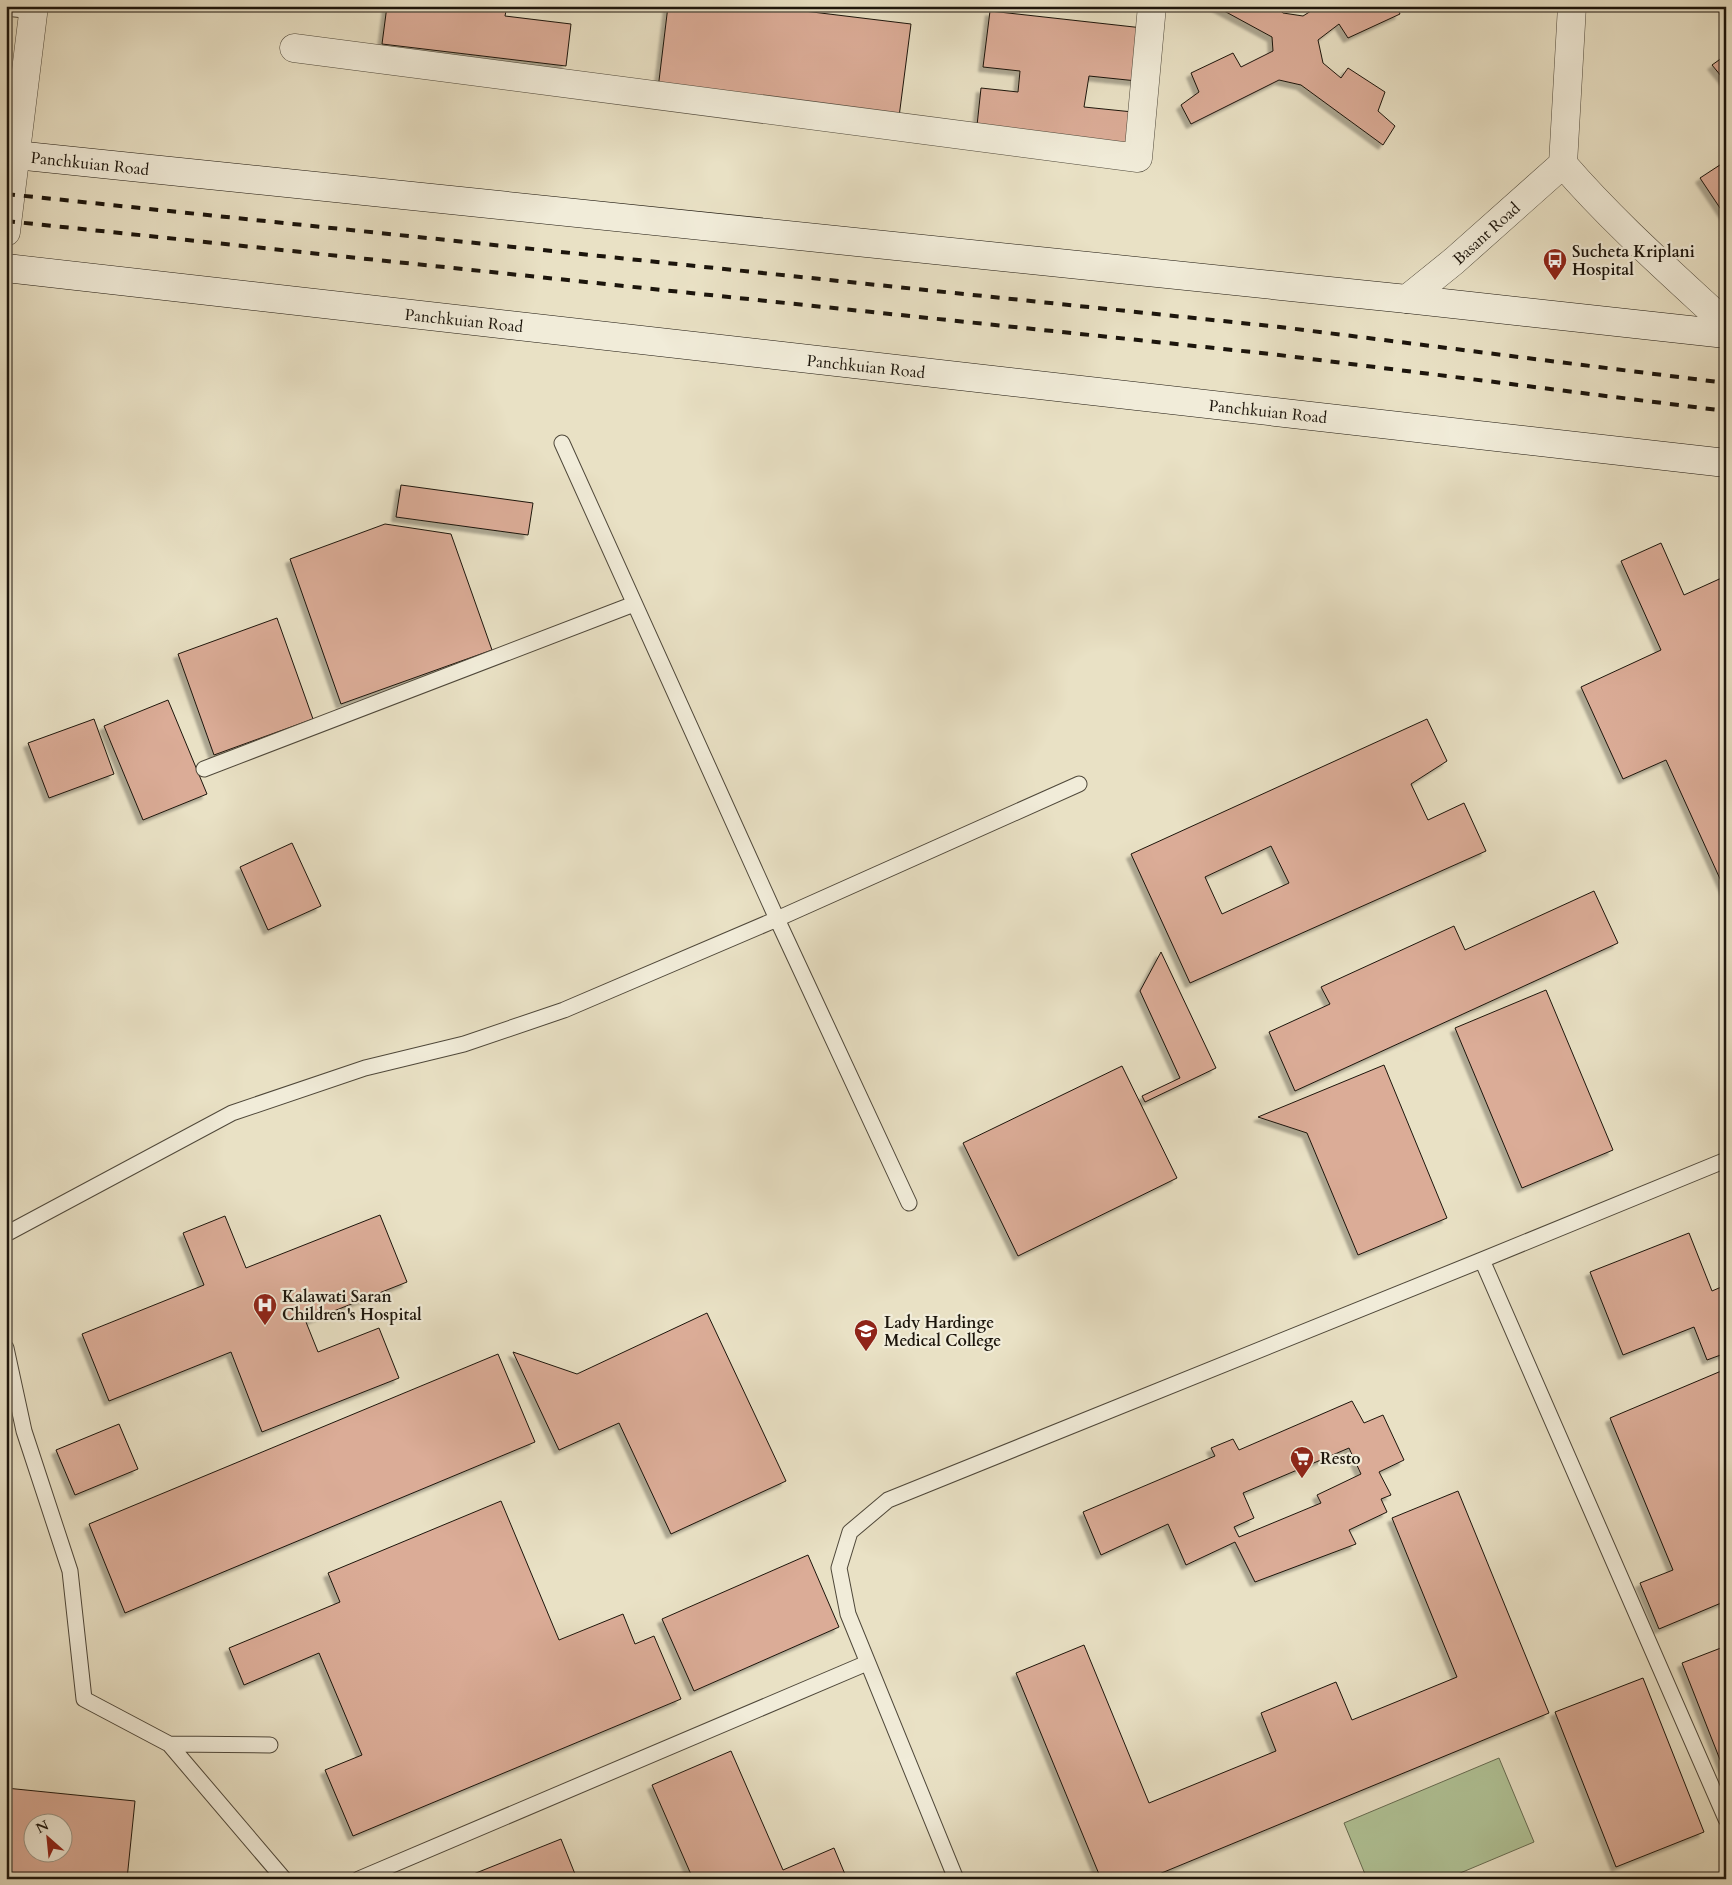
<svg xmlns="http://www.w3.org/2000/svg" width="1732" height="1885" viewBox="0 0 1732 1885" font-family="Cardo,serif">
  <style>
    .green { fill: #b1c498; stroke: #666c52 }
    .building { fill: #dbac97; stroke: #1c150c; fill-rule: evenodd; filter: url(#shadow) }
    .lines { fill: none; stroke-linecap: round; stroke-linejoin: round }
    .service-casing { stroke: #4f483a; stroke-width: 17 }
    .minor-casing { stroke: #4f483a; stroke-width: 29 }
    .tertiary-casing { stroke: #4f483a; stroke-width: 29 }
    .secondary-casing { stroke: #1c150c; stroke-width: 29 }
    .service { stroke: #f1ecd9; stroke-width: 15 }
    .minor { stroke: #f1ecd9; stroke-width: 28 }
    .tertiary { stroke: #f1ecd9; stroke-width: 28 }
    .secondary { stroke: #f1ecd9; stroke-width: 28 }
    .rail { stroke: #1c150c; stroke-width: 4; stroke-dasharray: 9 9; stroke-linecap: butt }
    .labels { text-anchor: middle; stroke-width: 4.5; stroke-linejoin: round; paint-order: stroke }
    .street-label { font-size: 16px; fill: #1c150c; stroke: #f1ecd9 }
    .poi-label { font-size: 16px; font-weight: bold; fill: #1c150c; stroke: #f1ecd9; text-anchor: start }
  </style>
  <defs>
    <filter id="shadow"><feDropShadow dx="-4.5" dy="4.5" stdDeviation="1" flood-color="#0004"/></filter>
  </defs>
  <rect width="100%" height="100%" fill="#e9e1c5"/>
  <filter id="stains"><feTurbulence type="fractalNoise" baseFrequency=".004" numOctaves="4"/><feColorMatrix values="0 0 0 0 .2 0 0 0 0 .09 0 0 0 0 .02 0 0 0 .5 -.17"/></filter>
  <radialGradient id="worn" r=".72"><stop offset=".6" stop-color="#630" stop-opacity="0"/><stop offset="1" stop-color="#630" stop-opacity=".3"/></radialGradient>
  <path class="green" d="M1499 1758 1534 1842 1446 1879H1367L1344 1823Z"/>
  <path class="building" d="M387 6H422L448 9 449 6H507L505 16 571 24 566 66 382 44Z
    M668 6H763L911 24 899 117 658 89Z
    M1215 6H1275L1283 13 1303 16 1319 6H1396L1400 14 1348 38 1339 24 1318 40 1323 63 1341 78 1348 68 1385 92 1378 111 1395 126 1383 145 1301 85 1279 80 1191 124 1181 105 1199 92 1191 73 1233 53 1241 67 1273 51 1272 37Z
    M990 11 1143 28 1137 81 1089 76 1084 107 1133 112 1128 152 976 135 981 88 1018 92 1020 71 983 67Z
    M1726 55V82L1712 65Z
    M1726 161V217L1700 178Z
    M401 485 533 503 528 535 396 517Z
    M385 524 451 534 492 650 341 704 290 559Z
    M1661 543 1684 595 1726 576V892L1666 760 1623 779 1581 687 1661 650 1621 561Z
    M277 618 313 719 214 755 178 654Z
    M168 700 207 794 143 820 104 726Z
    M94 719 114 774 49 798 28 743Z
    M1427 719 1447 761 1411 784 1428 820 1464 803 1486 851 1190 983 1131 854ZM1271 846 1289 883 1222 914 1205 877Z
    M292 843 321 906 268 930 240 867Z
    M1594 891 1618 943 1295 1091 1269 1032 1330 1004 1321 987 1454 926 1465 950Z
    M1161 952 1216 1068 1145 1102 1142 1096 1180 1078 1140 991Z
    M1546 990 1613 1150 1522 1188 1455 1028Z
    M1384 1065 1447 1218 1358 1255 1307 1133 1258 1117Z
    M1122 1066 1177 1178 1018 1256 963 1143Z
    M380 1215 407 1282 306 1322 318 1352 379 1328 399 1378 262 1432 231 1352 109 1401 82 1334 204 1285 183 1233 225 1216 246 1268Z
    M1689 1233 1712 1291 1726 1285V1353L1707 1360 1694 1327 1623 1355 1590 1272Z
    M707 1313 786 1481 671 1534 619 1423 559 1450 513 1352 577 1374Z
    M498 1354 535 1442 125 1613 89 1524Z
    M1726 1369V1601L1659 1629 1640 1583 1673 1570 1610 1418Z
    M1352 1401 1364 1423 1383 1415 1404 1460 1379 1472 1391 1495 1381 1499 1387 1512 1349 1530 1356 1544 1255 1582 1235 1542 1186 1565 1168 1524 1101 1555 1083 1512 1215 1456 1211 1448 1233 1439 1239 1450ZM1349 1448 1361 1474 1317 1495 1321 1503 1239 1537 1234 1527 1254 1518 1243 1493Z
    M119 1424 138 1469 75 1495 56 1450Z
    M1458 1491 1549 1713 1147 1879H1101L1016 1673 1084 1645 1149 1803 1276 1751 1261 1713 1336 1682 1352 1720 1457 1677 1392 1518Z
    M501 1501 559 1640 623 1614 635 1644 654 1636 681 1699 353 1836 325 1770 362 1755 319 1653 244 1685 229 1648 340 1602 328 1573Z
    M808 1555 839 1627 694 1691 662 1619Z
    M1726 1646V1775L1682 1663Z
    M1643 1678 1704 1832 1616 1867 1555 1712Z
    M731 1751 783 1870 834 1848 847 1879H693L652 1785Z
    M6 1788 135 1801 127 1879H6ZM32 1822H62V1852H32Z
    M561 1839 577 1879H461Z"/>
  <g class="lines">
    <g class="service-casing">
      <path id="service" d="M6 8 33 11
        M562 443 777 919 909 1203
        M204 769 634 604
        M6 1234 232 1113 365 1068 464 1044 564 1010 777 919 1079 784
        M1482 1260 1726 1819
        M6 1348 24 1431 70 1571 84 1699 169 1744 284 1879
        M169 1744 270 1745
        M359 1879 867 1663
        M956 1879 848 1614 839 1568 850 1532 888 1500 1482 1260 1726 1160"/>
    </g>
    <g class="minor-casing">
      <path id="minor" d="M1572 6 1563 164C1613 222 1670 272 1726 324
        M294 48 1138 158 1152 6
        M1407 299 1454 261 1563 164"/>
    </g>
    <g class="tertiary-casing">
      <path id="tertiary" d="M6 232 34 6"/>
    </g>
    <g class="secondary-casing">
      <path id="secondary" d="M6 154 1407 299 1726 334
        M6 268 1726 463"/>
    </g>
    <use href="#service" class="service"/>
    <use href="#minor" class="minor"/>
    <use href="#tertiary" class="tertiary"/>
    <use href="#secondary" class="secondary"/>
    <path class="rail" d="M6 194 1280 327 1726 383
      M6 221 1271 354 1726 411"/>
  </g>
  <defs>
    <g id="bus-pin" transform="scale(1.25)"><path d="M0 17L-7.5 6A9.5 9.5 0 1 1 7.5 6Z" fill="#8f2418" stroke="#f1ecd9"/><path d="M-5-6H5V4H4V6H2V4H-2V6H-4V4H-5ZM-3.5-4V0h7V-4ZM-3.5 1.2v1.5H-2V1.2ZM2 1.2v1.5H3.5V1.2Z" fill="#fff"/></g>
    <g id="hospital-pin" transform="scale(1.25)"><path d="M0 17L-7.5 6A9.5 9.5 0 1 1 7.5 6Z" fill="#8f2418" stroke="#f1ecd9"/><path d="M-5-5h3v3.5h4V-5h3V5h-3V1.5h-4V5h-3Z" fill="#fff"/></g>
    <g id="university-pin" transform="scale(1.25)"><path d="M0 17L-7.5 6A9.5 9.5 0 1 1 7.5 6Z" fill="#8f2418" stroke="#f1ecd9"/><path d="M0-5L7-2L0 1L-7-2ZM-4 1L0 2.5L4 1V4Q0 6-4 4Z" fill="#fff"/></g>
    <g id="supermarket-pin" transform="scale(1.25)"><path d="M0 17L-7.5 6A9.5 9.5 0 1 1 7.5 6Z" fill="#8f2418" stroke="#f1ecd9"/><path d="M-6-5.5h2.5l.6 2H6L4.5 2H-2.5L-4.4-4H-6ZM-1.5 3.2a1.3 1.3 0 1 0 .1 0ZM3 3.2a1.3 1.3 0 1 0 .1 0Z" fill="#fff"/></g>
  </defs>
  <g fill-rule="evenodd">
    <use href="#bus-pin" x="1555" y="260"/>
    <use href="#hospital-pin" x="265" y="1305"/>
    <use href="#university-pin" x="866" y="1331"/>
    <use href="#supermarket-pin" x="1302" y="1458"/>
  </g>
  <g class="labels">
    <g class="street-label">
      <text transform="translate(90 163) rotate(6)" y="6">Panchkuian Road</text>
      <text transform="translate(1486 233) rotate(-42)" y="6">Basant Road</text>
      <text transform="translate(464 320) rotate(6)" y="6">Panchkuian Road</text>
      <text transform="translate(866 366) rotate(6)" y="6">Panchkuian Road</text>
      <text transform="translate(1268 411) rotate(6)" y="6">Panchkuian Road</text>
    </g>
    <g class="poi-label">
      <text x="1572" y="257">Sucheta Kriplani<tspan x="1572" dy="18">Hospital</tspan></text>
      <text x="282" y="1302">Kalawati Saran<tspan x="282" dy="18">Children's Hospital</tspan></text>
      <text x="884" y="1328">Lady Hardinge<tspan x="884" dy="18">Medical College</tspan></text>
      <text x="1320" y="1464">Resto</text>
    </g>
  </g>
  <rect width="1732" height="1885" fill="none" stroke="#e9e1c5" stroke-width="25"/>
  <rect x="8" y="8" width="1717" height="1870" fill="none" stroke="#1c150c" stroke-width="2.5"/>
  <rect x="12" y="12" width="1707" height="1860" fill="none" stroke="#1c150c"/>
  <g transform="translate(48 1838) rotate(333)"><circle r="24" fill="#f1ecd9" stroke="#9c9687"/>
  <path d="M0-4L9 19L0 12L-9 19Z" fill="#8f2418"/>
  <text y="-8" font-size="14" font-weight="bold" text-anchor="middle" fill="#1c150c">N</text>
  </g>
  <rect width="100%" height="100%" filter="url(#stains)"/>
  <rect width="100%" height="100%" fill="url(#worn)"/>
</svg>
